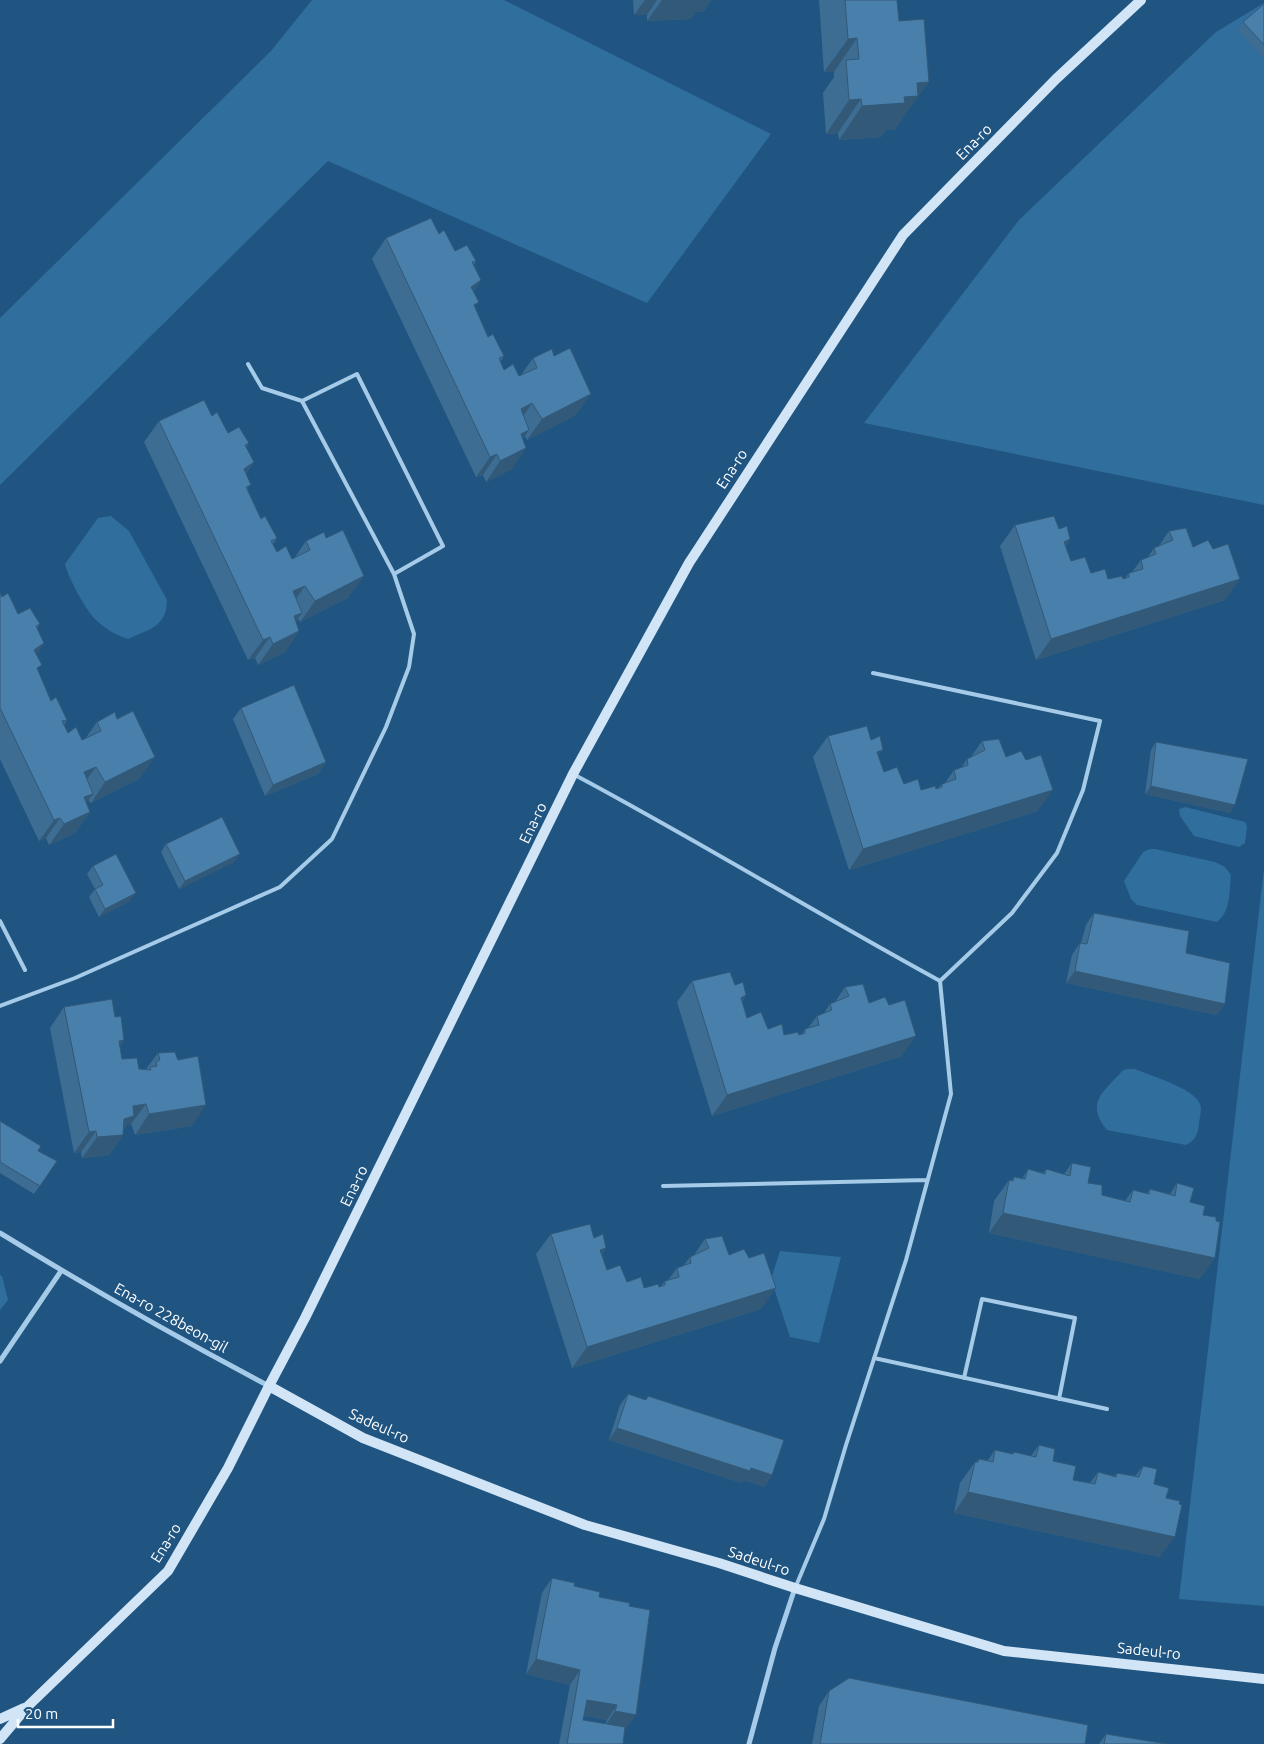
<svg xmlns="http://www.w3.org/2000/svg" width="1264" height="1744" viewBox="0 0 1264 1744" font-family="Ubuntu,sans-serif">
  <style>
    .green { fill: #306e9e }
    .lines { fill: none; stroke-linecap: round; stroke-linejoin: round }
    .lane { stroke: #a6cbe8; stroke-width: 4 }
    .street { stroke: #a6cbe8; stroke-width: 5 }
    .secondary { stroke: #d1e5f7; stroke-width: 10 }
    .wall { fill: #3e6d93; fill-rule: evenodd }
    .shaded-wall { fill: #325978 }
    .building { fill: #487fab; stroke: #325978 }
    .labels { text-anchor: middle; stroke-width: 4; stroke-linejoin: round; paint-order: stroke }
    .street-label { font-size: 15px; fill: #fff; stroke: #205581 }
  </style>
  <rect width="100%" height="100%" fill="#205581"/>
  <path class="green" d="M312 0H504L771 134 647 303 328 161 0 485V318L271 51Z
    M1264 3V505L864 423 1019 220 1216 32Z
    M111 516 129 531 167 600C167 627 149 629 128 639 115 635 104 628 95 619 85 609 68 577 65 564L98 518Z
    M1185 807 1245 822 1247 826 1245 843 1239 847 1194 836 1180 816 1179 809Z
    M1150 849H1155L1215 862 1225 867 1231 875C1229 892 1231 911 1217 922L1137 905 1131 899 1124 881 1143 852Z
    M1264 869V1606L1179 1599Z
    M1128 1069H1135C1151 1076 1194 1088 1200 1104 1202 1109 1200 1117 1199 1123 1198 1134 1196 1140 1186 1145L1107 1130C1084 1102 1105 1091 1123 1070Z
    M780 1251 841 1257 819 1343 790 1337 771 1279Z
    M0 1275 2 1276 8 1300 0 1310Z"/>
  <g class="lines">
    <path class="lane" d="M248 364 262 388 302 401
      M573 774C697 840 817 914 940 981
      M0 921 25 970
      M0 1006 75 978 280 887 332 839 386 727 409 667 414 634 394 574 302 401 357 374 443 546 394 574
      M663 1186 927 1180
      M874 1358 1107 1409
      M964 1378 982 1299 1075 1318 1059 1399
      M796 1586 824 1519 846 1445 906 1260 951 1094 940 981 1012 913 1057 853 1083 790 1100 721 873 673"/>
    <path class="street" d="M0 1233C88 1287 178 1338 269 1386
      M0 1361 61 1271
      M749 1744 775 1648 795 1588"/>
    <path class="secondary" d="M269 1386 363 1438 585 1525 719 1563 795 1588 1004 1651 1264 1679
      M0 1719 24 1708
      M0 1739 27 1707 168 1571 228 1468 269 1386 305 1318 573 774 689 563 903 235 1056 79 1141 0"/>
  </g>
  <path class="wall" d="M633 0H711L703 12H695L690 19 647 21V15H634Z
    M819 0H897L905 115 894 130H886L881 137 839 140 838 133 826 134 823 93 834 77V72H824Z
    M1264 4V59L1237 30 1243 22Z
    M439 234 455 251 476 261 474 265 481 280 473 292 475 307 488 337 504 356 500 362 504 370 519 376 521 375 533 358 554 356 576 415 527 440 525 436 523 439 512 469 486 482 483 475 476 477 372 259 386 238Z
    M159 421 228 433 249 443 246 447 254 462 246 474 248 490 261 519 277 538 273 544 277 552 292 559 295 557 306 541 349 597 300 622 298 619 296 621 299 631 285 652 258 665 255 658 248 660 144 442Z
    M1015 525 1059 529 1070 539 1066 546 1071 561 1091 573 1108 579H1123L1125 578 1129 573 1132 572 1141 560 1148 557 1154 548 1158 547 1169 531 1193 547 1225 600 1036 660 1000 546Z
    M0 593 2 597 18 614 40 624 37 628 44 643 36 655 38 671 51 701 67 720 64 725 68 733 82 740 85 739 97 722 140 778 91 803 88 800 86 802 90 812 75 833 49 845 46 838 39 841 0 759Z
    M241 708 326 762 318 774 265 796 233 719Z
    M828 736 871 740 878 756 884 772 904 784 921 790 936 789 938 788 942 784 945 783 954 770 961 768 967 759 971 757 982 741 1006 757 1038 811 849 870 813 757Z
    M1156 742 1230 813 1145 794 1151 750Z
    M166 844 234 862 179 889 161 852Z
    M93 866 130 901 99 917 89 897 95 889 87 874Z
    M1094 913 1186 953 1217 1015 1066 983 1072 955 1080 943H1081L1086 925Z
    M692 981 735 985 746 995 742 1002 747 1018 768 1029 784 1035H799L802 1034 805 1029 808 1028 817 1016 824 1013 830 1004 835 1002 845 987 869 1003 902 1056 712 1116 677 1002Z
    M64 1007 115 1017 124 1040 120 1046 122 1059 139 1069H146L158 1053 192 1126 135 1135 131 1124 127 1125 123 1131V1135L109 1155 82 1158 81 1152 74 1153 50 1028Z
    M0 1121 38 1151 57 1161 34 1194 0 1173Z
    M1072 1163 1088 1183 1102 1195 1125 1201 1133 1190 1146 1194 1150 1189 1170 1194 1177 1183 1190 1202 1203 1215 1200 1279 989 1233 994 1201 1009 1180 1011 1181 1014 1177 1022 1179 1028 1169 1043 1173 1046 1169 1064 1174Z
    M551 1234 594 1238 606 1248 602 1254 607 1270 627 1282 644 1288 659 1287 661 1286 665 1281 668 1280 677 1268 684 1265 690 1257 694 1255 705 1239 729 1255 761 1309 572 1368 536 1254Z
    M628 1394 645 1400 648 1396 772 1475 764 1487 744 1480 742 1483 609 1440 620 1405Z
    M1039 1445 1053 1461 1073 1480 1090 1483 1098 1472 1114 1476 1117 1473 1135 1476 1143 1466 1154 1484 1166 1498 1160 1557 954 1513 960 1483 975 1462H976L979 1459 988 1460 995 1450 1012 1454 1014 1452 1031 1456Z
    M552 1578 574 1586 599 1597 629 1606 625 1730 623 1744H559L570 1685 526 1674 542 1593ZM584 1716 607 1720 605 1724 583 1720Z
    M829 1691 1085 1744H812L819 1706Z
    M1106 1734 1167 1744H1099Z"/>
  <path class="shaded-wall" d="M645 0H657L647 15H634Z
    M662 0H711L703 12H695L690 19 647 21Z
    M857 38 834 72H824L848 39Z
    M929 82 894 130H886L881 137 839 140 862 106 917 83Z
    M861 99 838 133 826 134 849 100Z
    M481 280 467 301 471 287Z
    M591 394 576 415 527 440 542 419Z
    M532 403 518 424 521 409Z
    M529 430 515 451 521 434Z
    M526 448 512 469 486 482 500 461Z
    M497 454 483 475 476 477 490 457Z
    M254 462 239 483 244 469Z
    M1070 539 1056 560 1064 542Z
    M364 576 349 597 300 622 315 601Z
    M1240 579 1225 600 1036 660 1051 639Z
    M305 586 291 606 293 591Z
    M302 613 288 633 294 616Z
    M299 631 285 652 258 665 273 644Z
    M270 637 255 658 248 660 263 640Z
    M44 643 30 664 34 650Z
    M883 750 868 770 877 752Z
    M155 757 140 778 91 803 105 782Z
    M326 762 318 774 265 796 273 785Z
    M96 767 81 787 84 772Z
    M1151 786 1235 805 1230 813 1145 794Z
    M1053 790 1038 811 849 870 863 849Z
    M93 794 78 814 84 797Z
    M90 812 75 833 49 845 64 824Z
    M60 818 46 838 39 841 54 820Z
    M240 854 234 862 179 889 185 881Z
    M136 893 130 901 99 917 105 909Z
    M1075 971 1225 1004 1217 1015 1066 983Z
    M746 995 732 1016 741 998Z
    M916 1036 902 1056 712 1116 727 1095Z
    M124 1040 110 1061 119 1041Z
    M146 1104 131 1124 127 1125 121 1135H123L109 1155 82 1158 97 1137 133 1106Z
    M206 1105 192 1126 135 1135 149 1114Z
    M96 1131 81 1152 74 1153 89 1132Z
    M1003 1213 1215 1258 1200 1279 989 1233Z
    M606 1248 591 1268 600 1250Z
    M776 1288 761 1309 572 1368 587 1347Z
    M617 1428 751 1468 772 1475 764 1487 744 1480 742 1483 609 1440Z
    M968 1492 1175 1537 1160 1557 954 1513Z
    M536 1659 580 1670 570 1685 526 1674Z
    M587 1700 617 1705 607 1720 577 1715Z
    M615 1711 636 1715 625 1730 605 1726Z"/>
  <path class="building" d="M845 0H897L899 21 924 19 929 82 917 83 918 96 904 97 905 103 862 106 861 99 849 100 846 60 859 59 857 38 848 39Z
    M1264 4V45L1243 22Z
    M431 218 439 234 444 230 455 251 467 245 476 261 472 262 481 280 471 287 479 302 474 305 488 337 493 334 504 356 499 358 504 370 513 364 519 376 537 368 533 358 552 349 554 356 570 348 591 394 542 419 532 403 521 409 529 430 521 434 526 448 500 461 497 454 490 457 386 238Z
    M204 400 212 416 217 412 228 433 239 427 249 443 245 445 254 462 244 469 251 485 246 487 261 519 265 516 277 538 271 541 277 552 286 546 292 559 310 550 306 541 324 532 326 538 343 530 364 576 315 601 305 586 293 591 302 613 294 616 299 631 273 644 270 637 263 640 159 421Z
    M1054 516 1059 529 1067 526 1070 539 1064 542 1071 561 1085 557 1091 573 1105 569 1108 579 1122 576 1123 579 1129 577V573L1143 569 1141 560 1156 554 1154 548 1173 540 1169 531 1186 528 1193 547 1208 540 1213 549 1228 544 1240 579 1051 639 1015 525Z
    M0 593 2 597 8 593 18 614 30 608 40 624 36 626 44 643 34 650 42 665 37 668 51 701 56 697 67 720 62 721 68 733 76 727 82 740 101 731 97 722 115 712 117 719 133 711 155 757 105 782 96 767 84 772 93 794 84 797 90 812 64 824 60 818 54 820 0 708Z
    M294 685 326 762 273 785 241 708Z
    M867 726 871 740 880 736 883 750 877 752 884 772 897 767 904 784 918 779 921 790 935 786 936 789 942 787V784L956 779 954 770 968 765 967 759 985 750 982 741 999 739 1006 757 1021 751 1026 760 1041 755 1053 790 863 849 828 736Z
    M1156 742 1248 759 1235 805 1151 786Z
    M222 817 240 854 185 881 166 844Z
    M116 854 136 893 105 909 95 889 103 885 93 866Z
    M1094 913 1189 931 1186 953 1230 963 1225 1004 1075 971 1080 943 1087 944Z
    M730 972 735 985 743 982 746 995 741 998 747 1018 761 1012 768 1029 782 1024 784 1035 798 1032 799 1035 805 1033V1029L819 1025 817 1016 832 1010 830 1004 849 996 845 987 863 984 869 1003 885 997 889 1005 905 1000 916 1036 727 1095 692 981Z
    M112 999 115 1017 121 1016 124 1040 119 1041 122 1059 137 1058 139 1069 151 1070 150 1067 157 1066 156 1062 160 1060 158 1053 175 1052 178 1060 198 1056 206 1105 149 1114 146 1104 133 1106 134 1116 124 1119 123 1135 97 1137 96 1131 89 1132 64 1007Z
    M0 1121 41 1146 38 1151 57 1161 40 1186 0 1162Z
    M1072 1163 1091 1167 1088 1183 1102 1185V1195L1130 1202 1133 1190 1149 1194 1150 1189 1175 1196 1177 1183 1194 1188 1190 1202 1205 1206 1203 1215 1216 1217V1221L1220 1222 1215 1258 1003 1213 1009 1180 1013 1181 1014 1177 1025 1179 1028 1169 1045 1174 1046 1169 1070 1176Z
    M590 1224 594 1238 603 1234 606 1248 600 1250 607 1270 620 1265 627 1282 641 1277 644 1288 658 1284 659 1287 665 1285V1281L679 1277 677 1268 691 1263 690 1257 709 1248 705 1239 722 1236 729 1255 744 1249 749 1258 764 1253 776 1288 587 1347 551 1234Z
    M628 1394 646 1400 648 1396 784 1440 772 1475 751 1468 750 1471 617 1428Z
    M1039 1445 1055 1449 1053 1461 1076 1466 1073 1480 1095 1484 1098 1472 1116 1477 1117 1473 1139 1477 1143 1466 1157 1469 1154 1484 1169 1488 1166 1498 1180 1501 1179 1504 1182 1505 1175 1537 968 1492 975 1462H978L979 1459 993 1462 995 1450 1013 1454 1014 1452 1036 1457Z
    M552 1578 575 1583 574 1586 600 1592 599 1597 630 1603 629 1606 650 1610 636 1715 615 1711 617 1705 587 1700 583 1720 625 1727 623 1744H567L580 1670 536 1659Z
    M849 1678 1088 1725 1085 1744H820L829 1691Z
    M1106 1734 1167 1744H1104Z"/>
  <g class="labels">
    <g class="street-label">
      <text transform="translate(974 142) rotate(-45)" y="5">Ena-ro</text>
      <text transform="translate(732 469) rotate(-57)" y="5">Ena-ro</text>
      <text transform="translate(533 823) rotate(-64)" y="5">Ena-ro</text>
      <text transform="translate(354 1186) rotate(-64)" y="5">Ena-ro</text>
      <text transform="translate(171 1318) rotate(29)" y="5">Ena-ro 228beon-gil</text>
      <text transform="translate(379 1426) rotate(24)" y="5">Sadeul-ro</text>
      <text transform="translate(166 1543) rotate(-58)" y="5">Ena-ro</text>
      <text transform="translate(759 1561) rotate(18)" y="5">Sadeul-ro</text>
      <text transform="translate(1149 1651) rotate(6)" y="5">Sadeul-ro</text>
    </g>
  </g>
  <path d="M18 1719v8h95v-8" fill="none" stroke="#ffffff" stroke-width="2.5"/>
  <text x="25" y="1719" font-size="15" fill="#ffffff" stroke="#205581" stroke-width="4" paint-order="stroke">20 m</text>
</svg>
